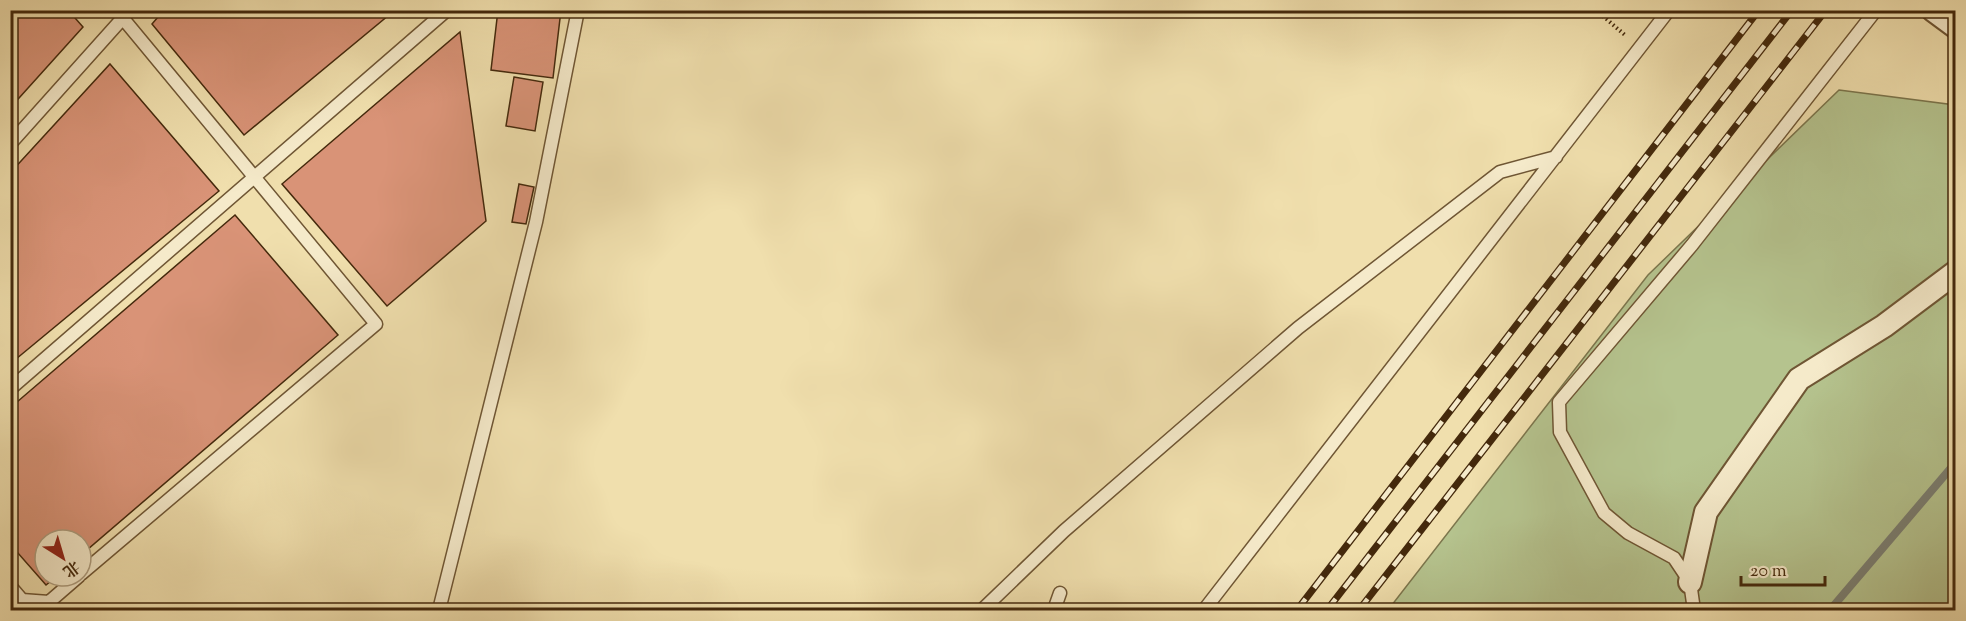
<svg xmlns="http://www.w3.org/2000/svg" width="1966" height="621" viewBox="0 0 1966 621" font-family="'Sorts Mill Goudy','Noto Serif SC',serif">
  <style>
    .green { fill: #b5c38e; stroke: #7c764d; stroke-width: 1.5 }
    .lines { fill: none; stroke-linecap: round; stroke-linejoin: round }
    .stream { stroke: #7b7f72; stroke-width: 8 }
    .building { fill: #d99377; stroke: #44290c; stroke-width: 1.5 }
    .lane-casing { stroke: #6f5634; stroke-width: 15 }
    .street-casing { stroke: #6f5634; stroke-width: 26 }
    .path { stroke: #44290c; stroke-width: 4; stroke-dasharray: 1.5 3; stroke-linecap: butt }
    .lane { stroke: #f5eaca; stroke-width: 12 }
    .street { stroke: #f5eaca; stroke-width: 22 }
    .rail-casing { stroke: #44290c; stroke-width: 7 }
    .rail { stroke: #f5eaca; stroke-width: 4.5; stroke-dasharray: 14; stroke-linecap: butt }
  </style>
  <rect width="100%" height="100%" fill="#f0dfad"/>
  <filter id="stains"><feTurbulence type="fractalNoise" baseFrequency=".00333" numOctaves="4"/><feColorMatrix values="0 0 0 0 .2 0 0 0 0 .09 0 0 0 0 .02 0 0 0 .5 -.17"/></filter>
  <radialGradient id="worn" r=".72"><stop offset=".6" stop-color="#630" stop-opacity="0"/><stop offset="1" stop-color="#630" stop-opacity=".3"/></radialGradient>
  <path class="green" d="M1839 90 1955 105V610H1388L1648 275Z"/>
  <g class="lines">
    <path class="stream" d="M1830 610 1956 462"/>
  </g>
  <path class="building" d="M10 10H68L83 27 10 108Z
    M164 10H395L244 135 152 24Z
    M498 10H561L553 78 491 70Z
    M460 32 486 221 387 306 282 184Z
    M110 64 219 191 10 364V173Z
    M514 77 543 82 535 131 506 126Z
    M519 184 534 187 526 224 512 222Z
    M235 215 338 335 81 555V540H45V576H57L46 585 10 544V408Z"/>
  <g class="lines">
    <g class="lane-casing">
      <path id="lane" d="M10 144 130 10
        M10 389 447 10
        M81 574 376 324 116 10
        M10 586 22 600 49 602 79 576
        M439 610 536 222 578 10
        M982 610 1064 531 1298 328 1500 172 1556 157
        M1054 610 1060 593
        M1204 610 1669 10
        M1694 610 1690 582 1674 558 1628 533 1604 513 1560 432 1559 402 1692 245 1876 10
        M1955 610H1956"/>
    </g>
    <g class="street-casing">
      <path id="street" d="M1933 10 1956 27
        M1690 582 1706 512 1799 379 1884 326 1956 272"/>
    </g>
    <path class="path" d="M1596 10 1626 36"/>
    <use href="#lane" class="lane"/>
    <use href="#street" class="street"/>
    <g class="rail-casing">
      <path id="rail" d="M1297 610 1759 10
        M1327 610 1792 10
        M1359 610 1826 10"/>
    </g>
    <use href="#rail" class="rail"/>
  </g>
  <rect width="1966" height="621" fill="none" stroke="#f0dfad" stroke-width="36"/>
  <rect x="12" y="12" width="1942" height="597" fill="none" stroke="#44290c" stroke-width="3"/>
  <rect x="18" y="18" width="1930" height="585" fill="none" stroke="#44290c" stroke-width="1.5"/>
  <g transform="translate(63 558) rotate(143)"><circle r="28" fill="#f5eaca" stroke="#ae9d7e" stroke-width="1.5"/>
  <path d="M0-4.5L10 22L0 15L-10 22Z" fill="#8f2418"/>
  <text y="-9" font-size="16" font-weight="bold" text-anchor="middle" fill="#44290c">北</text>
  </g>
  <path d="M1741 576v9h84v-9" fill="none" stroke="#44290c" stroke-width="3"/>
  <text x="1750" y="576" font-size="18" fill="#44290c" stroke="#f5eaca" stroke-width="4.5" paint-order="stroke">20 m</text>
  <rect width="100%" height="100%" filter="url(#stains)"/>
  <rect width="100%" height="100%" fill="url(#worn)"/>
</svg>
